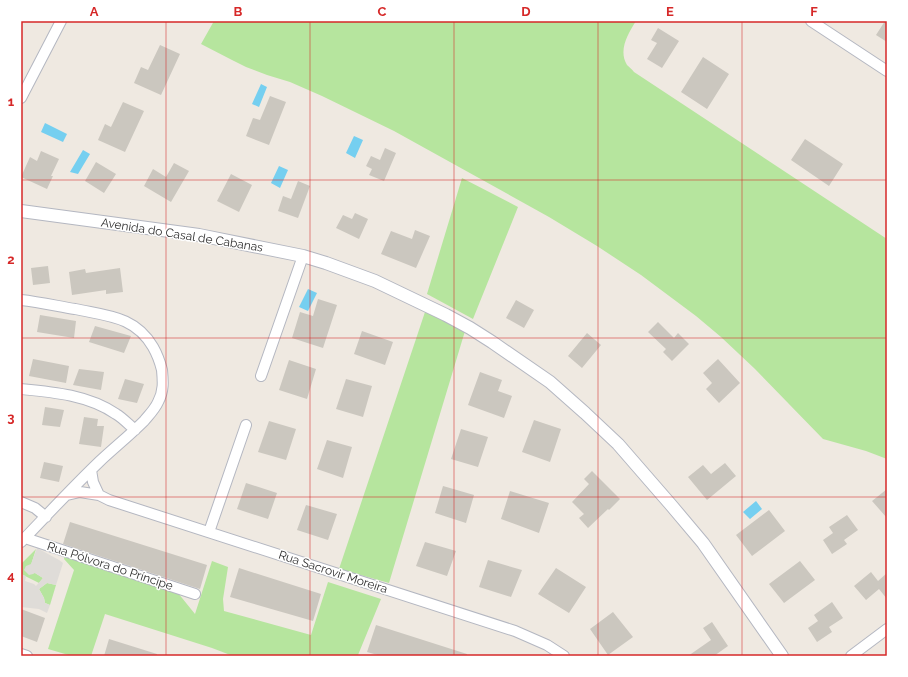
<svg xmlns="http://www.w3.org/2000/svg" width="908" height="677" viewBox="0 0 908 677" font-family="Raleway,sans-serif">
  <style>
    .green { fill: #b6e59e }
    .plaza { fill: #dfdcd8 }
    .water { fill: #75cff0 }
    .building { fill: #cbc7bf }
    .lines { fill: none; stroke-linecap: round; stroke-linejoin: round }
    .minor-casing { stroke: #b4b7c1; stroke-width: 12 }
    .tertiary-casing { stroke: #b4b7c1; stroke-width: 14 }
    .minor { stroke: #fff; stroke-width: 10 }
    .tertiary { stroke: #fff; stroke-width: 12 }
    .grid { fill: none; stroke: #d62828; stroke-width: 1; stroke-opacity: 0.55 }
    .labels { text-anchor: middle; stroke-width: 3; stroke-linejoin: round; paint-order: stroke }
    .street-label { font-size: 12px; fill: #2e2e2e; stroke: #fff }
    .neatline { fill: none; stroke: #d62828; stroke-width: 1.5 }
    .grid-label { font-size: 13px; text-anchor: middle; font-weight: bold; fill: #d62828 }
  </style>
  <rect width="100%" height="100%" fill="#efe9e1"/>
  <path class="green" d="M214 21H636C628 34 618 50 627 65 629 67 632 69 634 72L887 239V459L866 451 823 439 755 369 721 337 696 316 641 275 597 246 549 217 394 131 322 96 290 82 267 75 246 67 232 60 201 44Z
    M462 178 518 207 473 319 427 294Z
    M425 312 465 331 389 583 339 569Z
    M36 549 31 565 35 573 43 578 39 583 21 574V564Z
    M65 556 178 593 195 614 212 561 228 567 223 599 224 611 311 635 328 582 381 599 358 655 360 656H233L212 648 105 614 91 656H72L48 649 74 570 64 559Z
    M47 583 56 585 50 605 45 603 44 598 39 589Z"/>
  <path class="plaza" d="M37 548 59 560 63 563 56 585 47 583 39 589 44 598 45 603 50 605 47 613 39 609 21 607V574L26 576 25 581 34 584 36 586 43 578 35 573 33 574 29 575 24 570 26 566 31 564Z"/>
  <path class="water" d="M261 84 267 87 259 107 252 104Z
    M45 123 67 134 63 142 41 132Z
    M354 136 363 140 355 158 346 153Z
    M83 150 90 154 78 174 70 172Z
    M279 166 288 170 280 188 271 183Z
    M308 289 317 293 308 311 299 307Z
    M756 501 762 509 750 519 743 512Z"/>
  <path class="building" d="M885 21H887V42L876 35Z
    M658 28 679 41 662 68 647 59 657 43 651 40Z
    M160 45 180 54 161 95 134 83 141 67 148 70Z
    M703 57 729 74 707 109 681 92Z
    M270 96 286 102 269 145 246 136 253 118 260 120Z
    M123 102 144 111 125 152 98 140 105 124 111 127Z
    M805 139 843 164 829 186 791 160Z
    M385 148 396 153 384 181 369 175 372 169 366 166 371 156 380 160Z
    M41 151 59 159 51 176H53L47 189 21 177 30 157 37 161Z
    M96 162 116 174 104 193 85 181Z
    M174 163 189 171 171 202 144 186 153 169 166 177Z
    M231 174 252 185 239 212 217 201Z
    M298 181 310 186 298 218 278 211 283 196 291 199Z
    M355 213 368 219 359 239 336 228 343 215 352 219Z
    M415 230 430 236 416 268 381 254 391 231 412 239Z
    M48 266 50 283 33 285 31 268Z
    M120 268 123 292 106 294V290L72 295 69 272 85 269 86 273Z
    M318 299 337 305 323 348 292 338 300 312 313 316Z
    M516 300 534 310 524 328 506 318Z
    M40 315 76 321 74 338 37 332Z
    M658 322 674 338 678 333 689 344 672 361 663 352 666 349 648 332Z
    M95 326 131 336 124 353 89 342Z
    M362 331 393 342 385 365 354 354Z
    M587 333 601 345 582 368 568 356Z
    M33 359 69 366 66 383 29 376Z
    M718 359 740 383 719 403 706 389 712 383 703 373Z
    M289 360 316 369 307 399 279 390Z
    M79 369 104 372 101 390 73 385Z
    M480 372 502 380 498 391 512 396 504 418 468 405Z
    M125 379 144 384 137 403 118 399Z
    M346 379 372 386 363 417 336 409Z
    M45 407 64 410 60 427 42 425Z
    M84 417 98 419 97 426H104L101 447 79 444Z
    M534 420 561 429 550 462 522 452Z
    M269 421 296 429 286 460 258 452Z
    M461 429 488 437 478 467 451 459Z
    M327 440 352 447 343 478 317 469Z
    M44 462 63 466 59 482 40 478Z
    M725 463 736 476 707 500 688 477 703 465 711 474Z
    M592 471 620 499 609 510 608 509 588 528 579 518 584 514 572 502 589 484 584 479Z
    M246 483 277 493 268 519 237 509Z
    M443 486 474 495 466 523 435 513Z
    M887 489V518L872 501Z
    M510 491 549 503 539 533 501 519Z
    M306 505 337 514 328 540 297 530Z
    M769 510 785 531 752 556 736 535Z
    M847 515 858 530 844 540 847 544 832 554 823 540 833 533 829 527Z
    M70 522 207 565 200 589 63 544Z
    M425 542 456 551 447 576 416 566Z
    M488 560 522 570 511 597 479 587Z
    M800 561 815 580 784 603 769 584Z
    M239 568 321 594 313 621 230 597Z
    M556 568 586 587 569 613 538 594Z
    M871 572 878 581 887 573V599L879 589 866 600 854 586Z
    M832 602 843 618 829 627 832 632 817 642 808 628 818 621 814 615Z
    M21 609 45 618 37 642 21 636Z
    M613 612 633 637 608 655 590 629Z
    M712 622 728 646 714 656H688L711 640 703 628Z
    M376 625 467 654V656H381L367 652Z
    M109 639 157 654V656H104Z"/>
  <g class="lines">
    <g class="minor-casing">
      <path id="minor" d="M811 21 887 71
        M21 98 61 21
        M21 300C39 302 57 306 75 309 107 316 135 316 153 347 157 354 160 362 162 370 163 381 164 391 158 402 155 409 149 415 144 421 130 435 114 448 99 462 72 488 47 515 21 542
        M261 376 303 256
        M21 389C53 392 88 395 116 414 123 418 129 425 135 430
        M91 470 93 482 99 495 109 500 515 631 547 645 564 656
        M67 495 80 492 99 495
        M21 502 35 508 46 517
        M209 532 246 425
        M25 538 195 594
        M21 654 27 656
        M851 656 887 629"/>
    </g>
    <g class="tertiary-casing">
      <path id="tertiary" d="M21 211 199 235 303 256 326 263 375 281 446 315 470 328 492 342 550 382 585 413 618 444 671 505 703 543 782 656"/>
    </g>
    <use href="#minor" class="minor"/>
    <use href="#tertiary" class="tertiary"/>
  </g>
  <path class="grid" d="M166 21V656M310 21V656M454 21V656M598 21V656M742 21V656M21 180H887M21 338H887M21 497H887"/>
  <g class="labels">
    <g class="street-label">
      <text transform="translate(182 235) rotate(9)" y="4">Avenida do Casal de Cabanas</text>
      <text transform="translate(110 566) rotate(18)" y="4">Rua Pólvora do Príncipe</text>
      <text transform="translate(333 572) rotate(18)" y="4">Rua Sacrovir Moreira</text>
    </g>
  </g>
  <rect width="908" height="677" fill="none" stroke="#ffffff" stroke-width="44"/>
  <rect x="22" y="22" width="864" height="633" class="neatline"/>
  <g class="grid-label">
    <text x="94" y="16">A</text>
    <text x="238" y="16">B</text>
    <text x="382" y="16">C</text>
    <text x="526" y="16">D</text>
    <text x="670" y="16">E</text>
    <text x="814" y="16">F</text>
    <text x="11" y="106">1</text>
    <text x="11" y="264">2</text>
    <text x="11" y="422">3</text>
    <text x="11" y="580">4</text>
  </g>
</svg>
